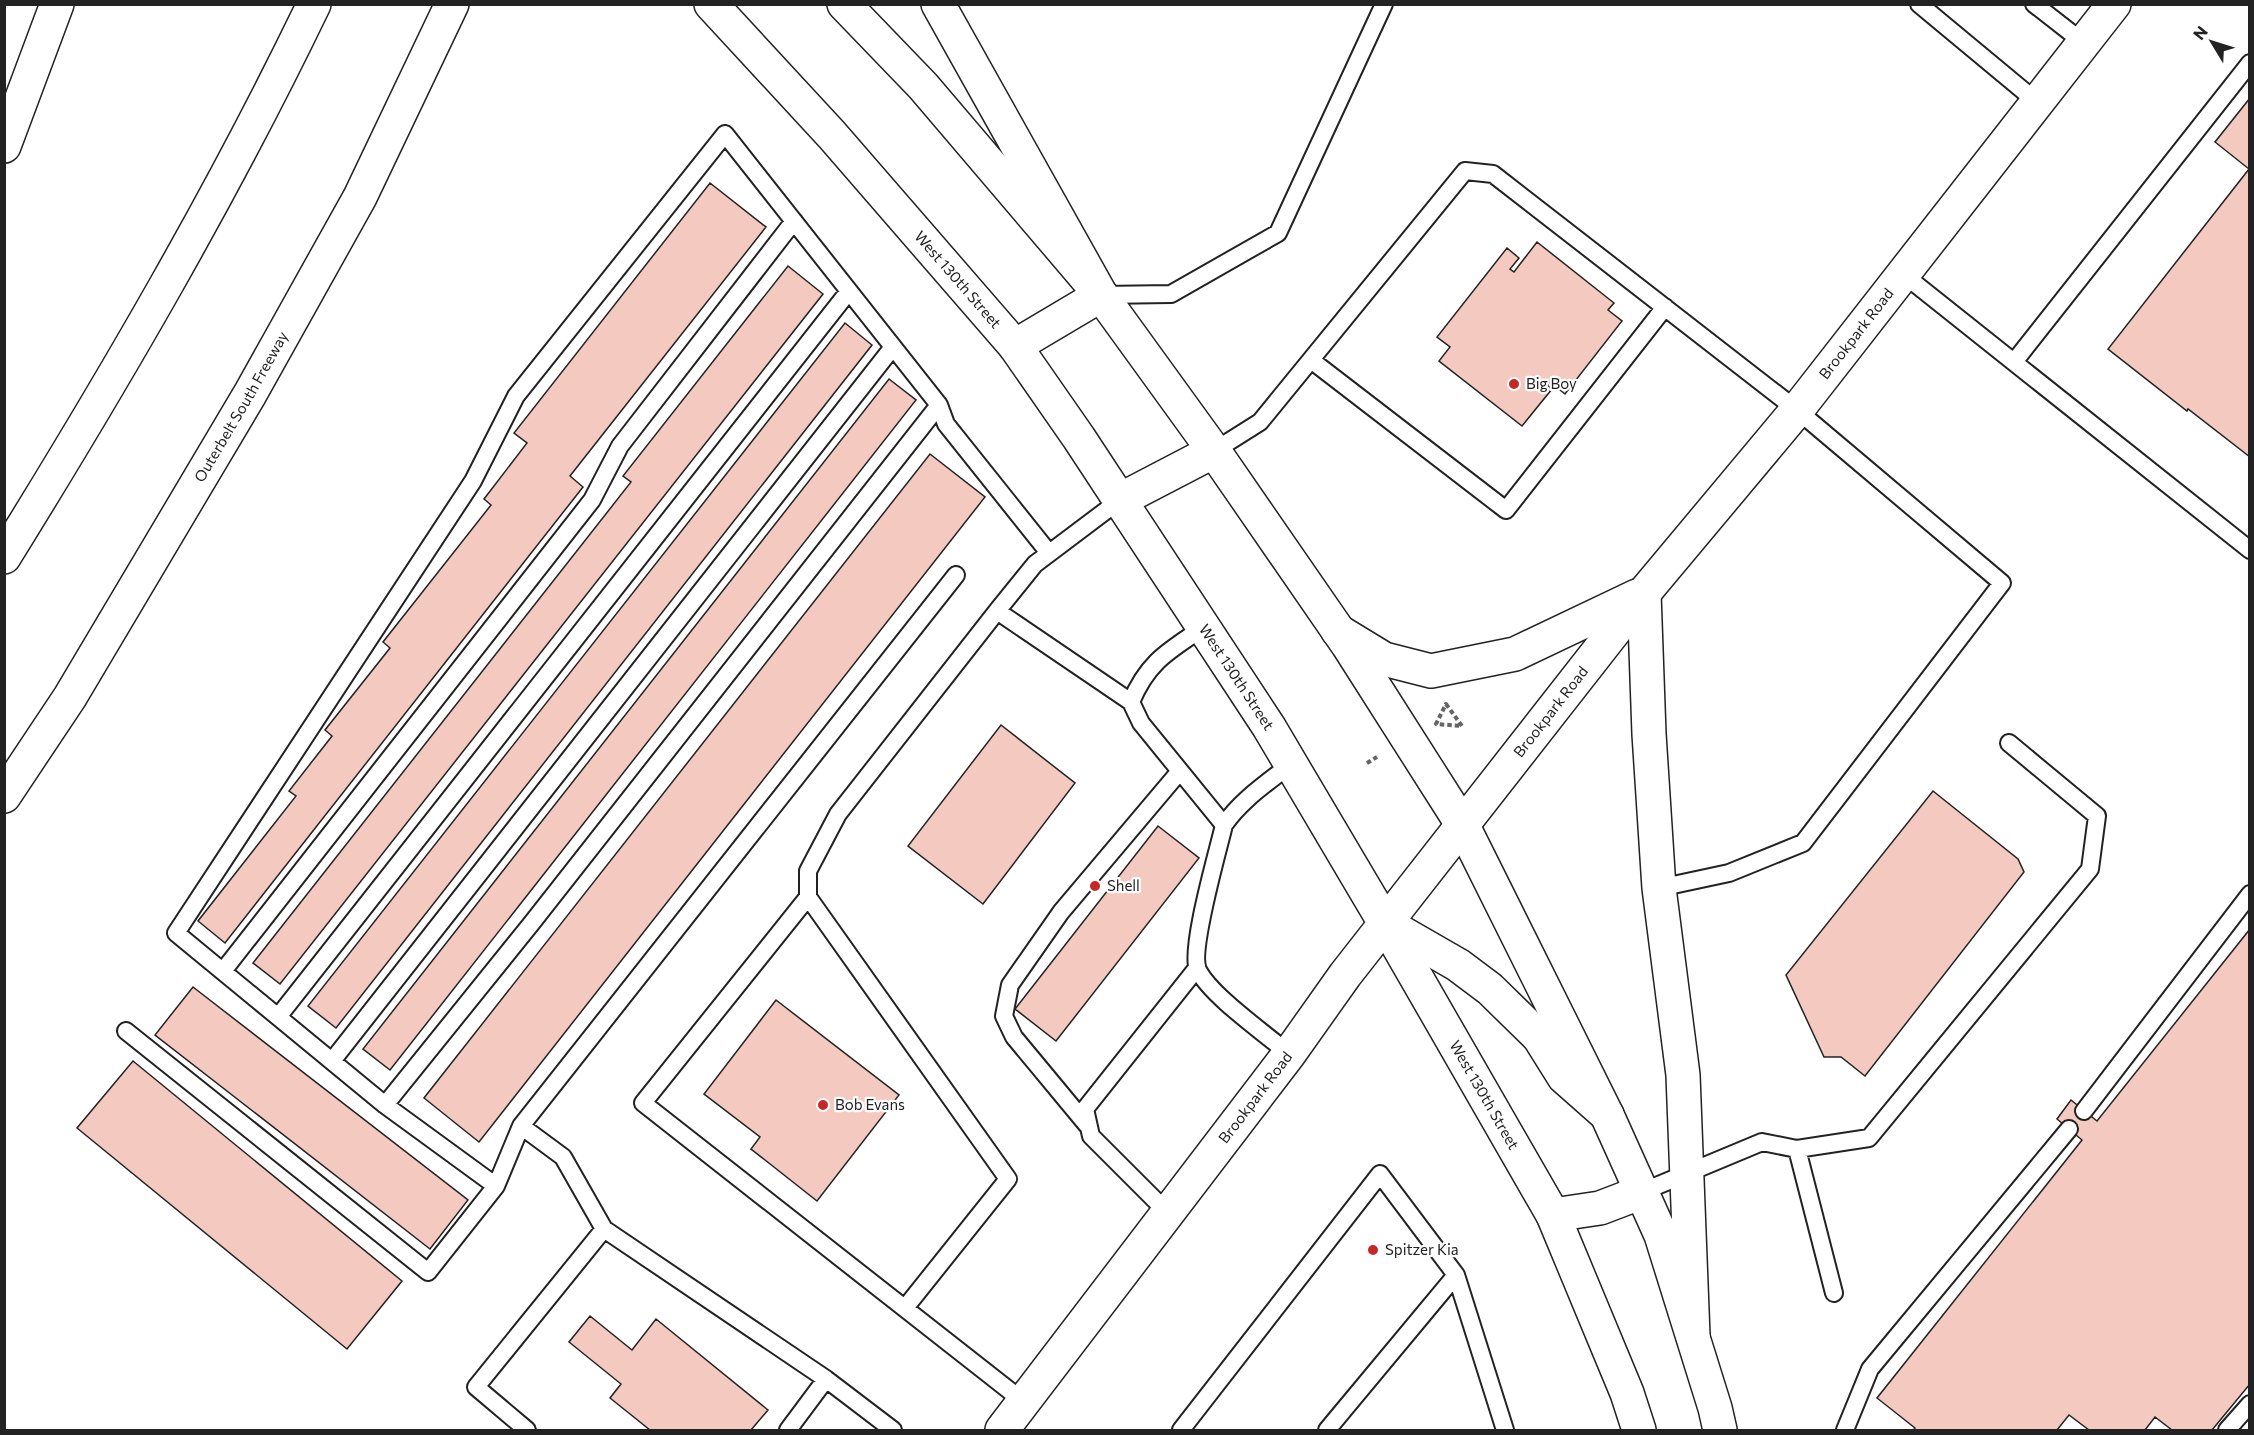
<svg xmlns="http://www.w3.org/2000/svg" width="2254" height="1435" viewBox="0 0 2254 1435" font-family="Commissioner,sans-serif">
  <style>
    .building { fill: #f3c9c0; stroke: #222; stroke-width: 1.5 }
    .lines { fill: none; stroke-linecap: round; stroke-linejoin: round }
    .lane-casing { stroke: #222; stroke-width: 20 }
    .secondary-casing { stroke: #222; stroke-width: 36 }
    .primary-casing { stroke: #222; stroke-width: 36 }
    .highway-casing { stroke: #222; stroke-width: 36 }
    .path { stroke: #646464; stroke-width: 4; stroke-dasharray: 4.5 3; stroke-linecap: butt }
    .lane { stroke: #fff; stroke-width: 16 }
    .secondary { stroke: #fff; stroke-width: 33 }
    .primary { stroke: #fff; stroke-width: 33 }
    .highway { stroke: #fff; stroke-width: 33 }
    .poi-dot { fill: #c62828; stroke: #fff; stroke-width: 2 }
    .labels { text-anchor: middle; stroke-width: 4.5; stroke-linejoin: round; paint-order: stroke }
    .street-label { font-size: 15px; fill: #222; stroke: #fff }
    .poi-label { font-size: 15px; fill: #222; stroke: #fff; text-anchor: start }
  </style>
  <rect width="100%" height="100%" fill="#fff"/>
  <path class="building" d="M2250 98V457L2188 409 2187 411 2108 349 2249 169 2215 142Z
    M710 183 766 227 570 476 583 487 225 943 198 921 296 796 289 791 332 736 325 730 390 648 383 642 491 505 484 499 527 443 514 433Z
    M1537 242 1614 303 1608 310 1622 321 1565 394 1550 382 1547 385 1552 389 1522 426 1439 361 1450 347 1437 337 1507 248 1519 258 1510 269 1514 272Z
    M788 266 823 294 280 984 253 963 631 482 623 476Z
    M845 323 872 345 336 1028 308 1006Z
    M889 379 916 400 390 1070 363 1049Z
    M930 454 985 497 479 1142 424 1098Z
    M1001 725 1075 783 983 904 908 846Z
    M1933 791 2018 859 2024 872 1865 1076 1841 1057H1824L1786 975Z
    M1158 826 1199 858 1056 1041 1015 1009Z
    M2250 929V1384L2212 1430H2172L2155 1417 2145 1430H2089L2069 1415 2057 1430H1913L1915 1428 1877 1398 2082 1140 2057 1119 2071 1100 2097 1121Z
    M193 987 468 1200 430 1249 155 1035Z
    M776 1000 899 1095 817 1201 751 1149 760 1137 704 1094Z
    M133 1061 402 1281 347 1349 77 1128Z
    M590 1316 632 1350 656 1319 768 1410 751 1430H650L610 1398 621 1384 569 1342Z"/>
  <g class="lines">
    <g class="lane-casing">
      <path id="lane" d="M1919 4 2037 102
        M2034 4 2084 43
        M1903 274 2250 550
        M1101 295 1171 294 1278 233 1384 4
        M1311 360 1506 510 1665 307
        M2014 362 2250 63
        M939 405 725 134 516 396 473 481 176 933 385 1105 496 1186 521 1126 956 575
        M1214 451 1260 422 1465 171 1493 174 1797 410 2002 583 1803 843 1729 873 1659 888
        M997 611 1131 702
        M1204 627C1169 651 1148 661 1131 702L1141 723 1224 825
        M808 897 1008 1179 905 1308
        M223 971 592 500 620 446 794 221
        M278 1017 849 291
        M126 1031 428 1272 496 1186
        M1289 1054C1266 1034 1211 996 1198 970 1189 950 1218 851 1224 825 1241 800 1267 783 1291 764
        M332 1061 893 347
        M385 1105 531 924 939 405 946 424 1049 553
        M2084 1111 2250 894
        M1087 1125 1014 1037 1004 1016 1010 985 1061 912 1180 771
        M521 1126 563 1157 604 1229
        M1797 1149 1834 1293
        M1642 1192 1762 1142 1797 1149 1869 1138 2090 869 2097 816 2009 743
        M1168 1213 1091 1136 1085 1109 1197 968
        M1024 1402 643 1103 808 897V871L838 814 997 611 1035 564 1120 500
        M527 1430 476 1387 604 1229 826 1379 893 1430
        M788 1430 826 1379
        M1181 1430 1380 1174 1456 1275 1505 1430
        M1327 1430 1456 1275
        M1845 1430 1870 1369 2069 1129
        M2227 1430 2250 1404"/>
    </g>
    <g class="secondary-casing">
      <g id="secondary">
        <path id="s1" d="M711 4 832 135 1015 346 1079 438 1269 727 1385 923 1553 1215 1627 1393 1639 1430"/>
        <path d="M844 4 923 86 1101 295 1214 451 1348 645 1462 824 1607 1115 1661 1235 1715 1408 1720 1430"/>
        <path d="M1015 346 1101 295"/>
        <path d="M1120 500 1214 451"/>
        <path d="M1553 1215 1600 1208 1642 1192"/>
      </g>
    </g>
    <g class="primary-casing">
      <g id="primary">
        <path d="M1644 593 1649 734 1659 888 1683 1075 1693 1336"/>
        <path d="M1338 631 1384 659 1431 671 1515 654 1637 596"/>
        <path d="M1385 923 1458 965 1490 989 1539 1037 1564 1077 1607 1115"/>
        <path id="s2" d="M1002 1430 1289 1054 1345 975 1644 593 1797 410 2114 4"/>
      </g>
    </g>
    <g class="highway-casing">
      <g id="highway">
        <path d="M938 4 1101 295"/>
        <path d="M4 146 57 4"/>
        <path d="M4 557C115 378 222 195 314 4"/>
        <path id="s3" d="M4 796 70 697 250 394 360 197 452 4"/>
      </g>
    </g>
    <path class="path" d="M1446 704 1462 726 1436 724Z
      M1367 763 1377 757"/>
    <use href="#lane" class="lane"/>
    <use href="#secondary" class="secondary"/>
    <use href="#primary" class="primary"/>
    <use href="#highway" class="highway"/>
  </g>
  <g class="poi-dot">
    <circle cx="1514" cy="384" r="6"/>
    <circle cx="1095" cy="886" r="6"/>
    <circle cx="823" cy="1105" r="6"/>
    <circle cx="1373" cy="1250" r="6"/>
  </g>
  <g class="labels">
    <g class="street-label">
      <text dy="5" stroke="none"><textPath href="#s1" startOffset="370">West 130th Street</textPath></text>
      <text dy="5" stroke="none"><textPath href="#s2" startOffset="1390">Brookpark Road</textPath></text>
      <text dy="5" stroke="none"><textPath href="#s3" startOffset="456">Outerbelt South Freeway</textPath></text>
      <text dy="5" stroke="none"><textPath href="#s1" startOffset="856">West 130th Street</textPath></text>
      <text dy="5" stroke="none"><textPath href="#s2" startOffset="904">Brookpark Road</textPath></text>
      <text dy="5" stroke="none"><textPath href="#s1" startOffset="1342">West 130th Street</textPath></text>
      <text dy="5" stroke="none"><textPath href="#s2" startOffset="418">Brookpark Road</textPath></text>
    </g>
    <g class="poi-label">
      <text x="1526" y="389">Big Boy</text>
      <text x="1107" y="891">Shell</text>
      <text x="835" y="1110">Bob Evans</text>
      <text x="1385" y="1255">Spitzer Kia</text>
    </g>
  </g>
  <rect width="2254" height="1435" fill="none" stroke="#222222" stroke-width="12"/>
  <g transform="translate(2212 42) rotate(308)" stroke="#ffffff" stroke-width="4.5" paint-order="stroke">
  <path d="M0-4.5L10 22L0 15L-10 22Z" fill="#222222"/>
  <text y="-9" font-size="16" font-weight="bold" text-anchor="middle" fill="#222222">N</text>
  </g>
</svg>
